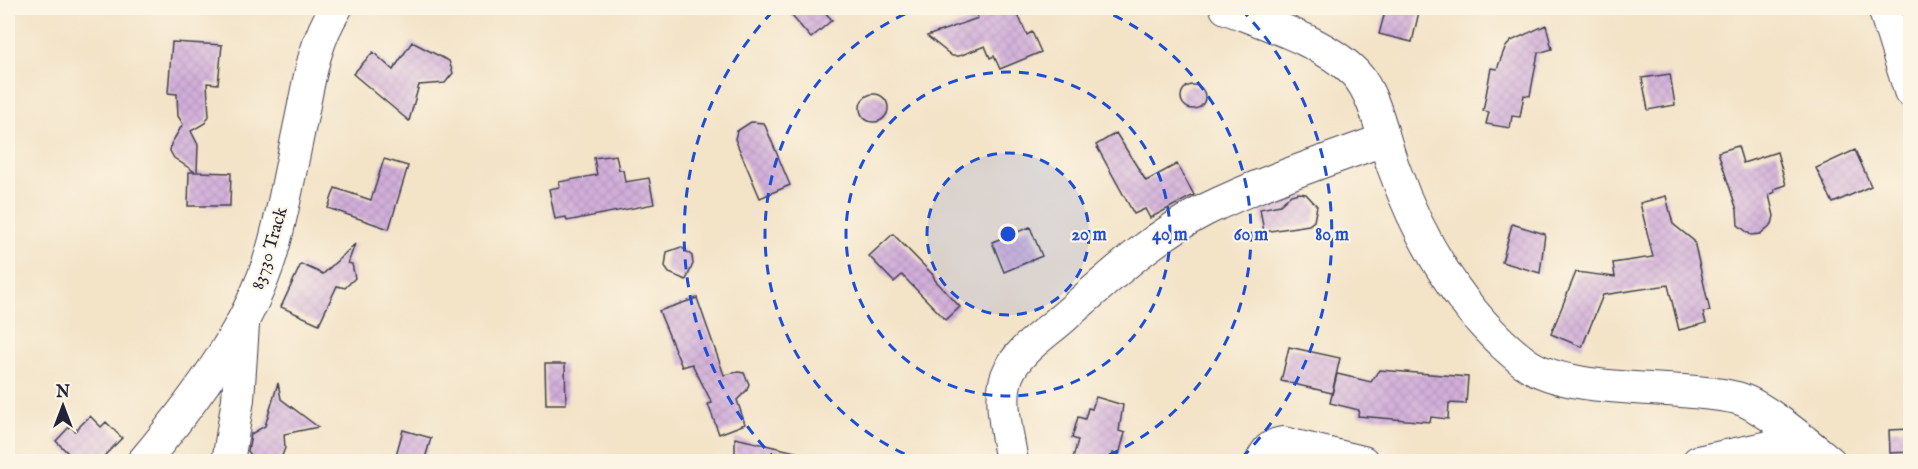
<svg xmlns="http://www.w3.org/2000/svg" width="1918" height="469" viewBox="0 0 1918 469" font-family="'IM FELL English',serif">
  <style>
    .building { fill: url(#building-cross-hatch) }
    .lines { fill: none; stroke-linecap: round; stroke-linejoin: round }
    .minor-casing { stroke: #413f50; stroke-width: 34 }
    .minor { stroke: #fff; stroke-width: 32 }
    .ring { fill: none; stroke: #1d4ed8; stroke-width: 3; stroke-dasharray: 10 8 }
    .labels { text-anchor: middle; stroke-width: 4.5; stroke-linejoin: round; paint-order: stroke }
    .street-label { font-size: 18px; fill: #22223b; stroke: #fcf5e5 }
    .centre { fill: #1d4ed8; stroke: #fcf5e5; stroke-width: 3 }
    .ring-label { font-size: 18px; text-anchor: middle; font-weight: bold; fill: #1d4ed8; stroke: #fcf5e5; stroke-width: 4.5; stroke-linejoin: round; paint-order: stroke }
  </style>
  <defs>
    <pattern id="building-cross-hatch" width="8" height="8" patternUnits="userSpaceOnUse" patternTransform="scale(1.5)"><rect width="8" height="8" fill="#d2afda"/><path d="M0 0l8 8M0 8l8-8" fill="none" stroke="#b496bc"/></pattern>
  </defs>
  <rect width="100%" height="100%" fill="#fcf5e5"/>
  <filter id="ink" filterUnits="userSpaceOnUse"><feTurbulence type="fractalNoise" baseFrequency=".0167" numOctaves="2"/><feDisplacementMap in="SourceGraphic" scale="12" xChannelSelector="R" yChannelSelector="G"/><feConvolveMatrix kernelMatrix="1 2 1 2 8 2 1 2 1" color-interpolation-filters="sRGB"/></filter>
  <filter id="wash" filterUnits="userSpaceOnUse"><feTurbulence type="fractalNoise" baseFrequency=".008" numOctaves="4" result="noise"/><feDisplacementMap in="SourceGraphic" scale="24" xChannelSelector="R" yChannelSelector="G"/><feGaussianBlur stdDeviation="1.35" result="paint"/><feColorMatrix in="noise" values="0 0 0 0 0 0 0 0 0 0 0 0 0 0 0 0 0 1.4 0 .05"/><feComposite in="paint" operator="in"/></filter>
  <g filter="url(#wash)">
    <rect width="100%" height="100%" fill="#f3e3c7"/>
    <g id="blocks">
      <path class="building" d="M785 8H821L832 20 811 38Z
        M974 8H1015L1027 35 1032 32 1041 52 1000 69 994 56 990 58 985 46 959 56H952L927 36 978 18Z
        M1386 8 1419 12 1412 42 1379 34Z
        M1546 25 1552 49 1538 53 1530 96 1524 95 1520 117 1512 116 1510 128 1486 124 1489 112 1483 111 1491 68 1497 69 1505 48 1511 41Z
        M172 42 222 45 218 84 207 83 209 116 205 123 191 131 198 145 197 172 231 173 230 206H188L189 172H195L174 158 170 151 171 144 183 124 178 116 177 94 168 93Z
        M412 42 449 61 453 73 445 83 419 85 409 121 353 74 373 52 393 70Z
        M1670 74 1675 105 1648 110 1642 78Z
        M1181 97a12 12 0 1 1 24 0a12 12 0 1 1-24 0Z
        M860 108a14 14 0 1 1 28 0a14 14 0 1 1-28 0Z
        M751 122 764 123 790 185 760 198 735 139 737 131Z
        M1116 133 1146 181 1177 164 1194 195 1150 218 1145 209 1134 214 1096 145Z
        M1738 146 1743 163 1777 152 1786 185 1774 189 1775 192 1769 195 1774 216 1772 224 1760 234 1751 235 1738 225 1737 210 1718 152Z
        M1855 150 1871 186 1833 203 1816 168Z
        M616 155 619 170H623L625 182 649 178 654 204 567 221 566 217 555 219 549 189 560 187 559 182 597 175 594 158Z
        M384 159 408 166 389 229 328 208 335 188 371 200Z
        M1299 193 1306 194 1317 206 1314 221 1309 225 1264 232 1260 209 1280 205 1291 195Z
        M1666 196 1673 224 1694 241 1710 311 1703 312 1706 323 1679 330 1668 285 1603 295 1582 347 1551 334 1576 272 1615 277 1613 263 1653 257 1640 203Z
        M1512 224 1545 234 1540 273 1502 262Z
        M1030 227 1042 256 1004 272 992 242Z
        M893 234 933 275 935 280 960 307 946 320 902 275 894 282 869 256Z
        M355 244 348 263 352 264 355 278 345 288 337 286 319 324 281 307 301 264 323 274Z
        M681 247 692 256 693 264 686 280 669 273 665 267 667 252Z
        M697 298 724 375 738 372 744 373 749 384 747 390 737 400 745 424 719 434 708 404 712 403 692 364 682 367 659 311Z
        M1289 347 1340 358 1332 393 1281 381Z
        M545 364H565L566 404H546Z
        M1379 370 1468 377 1466 404 1449 403 1448 419 1431 417 1430 422 1358 416 1359 410 1330 403 1337 374 1371 382Z
        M278 383 281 399 318 427 284 434 285 448 282 456 276 462H256L248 451 251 434 265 426Z
        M1096 397 1123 405 1119 431 1125 433 1119 455 1113 453 1110 462H1072L1078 440 1072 438 1078 417 1085 419 1088 408 1092 409Z
        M90 416 101 427 106 422 122 438 98 462H77L56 441 70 426 75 431Z
        M1911 429V452L1890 453 1889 430Z
        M403 430 431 438 424 462H394Z
        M735 438 800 453 799 462H735Z"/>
    </g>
  </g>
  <g filter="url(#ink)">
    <use href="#blocks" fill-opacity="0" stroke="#413f50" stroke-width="1.5"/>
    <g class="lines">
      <g class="minor-casing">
        <path id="minor" d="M1226 8C1267 24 1324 42 1355 73 1376 95 1383 140 1394 169 1420 241 1463 315 1524 362 1569 396 1680 384 1737 398 1761 404 1809 445 1830 462
          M1884 8 1910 91
          M143 462C194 401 254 322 274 244 285 203 292 161 301 120 309 81 314 42 336 8
          M228 462 238 399 243 325
          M1012 462C1008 436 998 401 1007 376 1016 352 1045 334 1064 317 1108 279 1152 237 1205 210 1262 182 1323 162 1383 140
          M1261 462C1267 450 1270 445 1283 443L1363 462
          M1698 462 1803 440"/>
      </g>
      <use href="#minor" class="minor"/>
    </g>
  </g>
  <circle cx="1008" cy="234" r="81" fill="#1d4ed8" fill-opacity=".12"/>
  <g class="ring">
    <circle cx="1008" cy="234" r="81"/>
    <circle cx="1008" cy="234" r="162"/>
    <path d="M921 461A243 243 0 0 1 919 8M1097 8A243 243 0 0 1 1095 461"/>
    <path d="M777 461A324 324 0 0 1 775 9M1241 9A324 324 0 0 1 1239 461"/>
  </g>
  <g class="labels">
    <g class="street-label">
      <text transform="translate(269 248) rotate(-73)" y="6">83730 Track</text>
    </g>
  </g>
  <circle cx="1008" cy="234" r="9" class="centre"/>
  <g class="ring-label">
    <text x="1089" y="240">20 m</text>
    <text x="1170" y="240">40 m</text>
    <text x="1251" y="240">60 m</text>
    <text x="1332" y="240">80 m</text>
  </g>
  <rect width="1918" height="469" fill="none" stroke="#fcf5e5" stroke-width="30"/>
  <g transform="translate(63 406)" stroke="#fcf5e5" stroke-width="4.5" paint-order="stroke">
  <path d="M0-4.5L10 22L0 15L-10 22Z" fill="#22223b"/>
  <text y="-9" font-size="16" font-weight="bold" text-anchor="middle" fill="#22223b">N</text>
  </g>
</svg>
